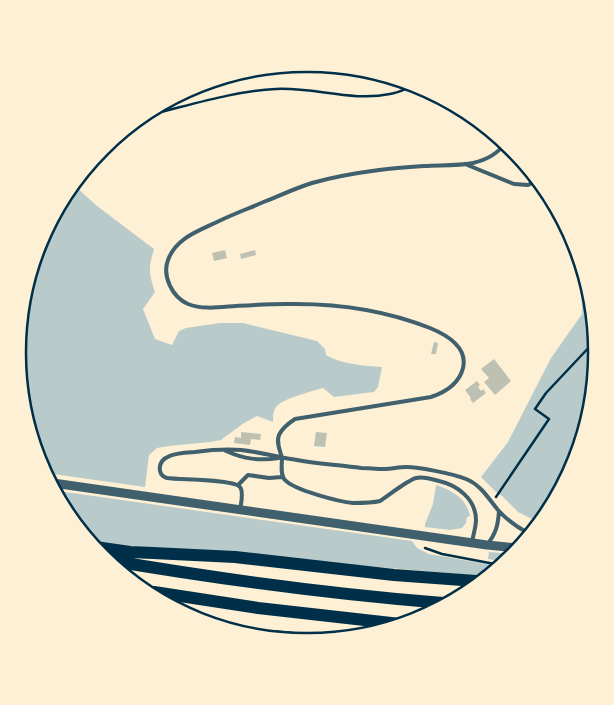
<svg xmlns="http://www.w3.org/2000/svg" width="614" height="705" viewBox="0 0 614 705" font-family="Lato,sans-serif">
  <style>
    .green { fill: #b9caca }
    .building { fill: #bec0b2 }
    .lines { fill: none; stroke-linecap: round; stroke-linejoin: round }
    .path { stroke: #003049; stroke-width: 2.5 }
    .service { stroke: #3f606c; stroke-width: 4 }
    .tertiary { stroke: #3f606c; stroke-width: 9 }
    .trunk { stroke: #003049; stroke-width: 12 }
    .rim { fill: none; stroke: #003049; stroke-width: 2.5 }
  </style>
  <rect width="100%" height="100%" fill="#fdf0d5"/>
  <path class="green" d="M76 187 97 206 154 249C148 268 149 274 155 292L143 309 155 339 172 345 179 331 186 328 220 323H243L317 341 325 349 326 355C340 364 366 366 382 367L378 387 374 392 334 397 323 388C313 391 282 399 277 406 273 410 273 416 273 422L257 416 244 423 221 440 210 442 169 446 157 448 149 455 145 487 46 473 39 463 18 352 40 241Z
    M581 274 596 353 574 464 536 521 518 512 502 496 496 492 481 477 508 442 551 358 582 314Z
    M436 485C451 490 467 498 470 516L467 517 466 523 462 528 450 530 425 527V524L433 504Z
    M58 491 412 541 417 548 429 554 498 566 483 576 105 544 92 541Z
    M489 552 514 554 512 557 505 562 488 559Z"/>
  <path class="building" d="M225 250 227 258 214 261 212 253Z
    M255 250 256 255 241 259 240 254Z
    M434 342 438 343 436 354H431Z
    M494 359 511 381 495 395 484 382 489 378 481 369Z
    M477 381 480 385 478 387 481 391 483 389 486 393 473 403 470 399 471 398 465 390Z
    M241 432 261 434 260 440 251 439 250 445 234 443 235 437 241 438Z
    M316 432 327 433 325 447 314 446Z"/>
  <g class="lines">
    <path class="path" d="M153 114C194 104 235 91 276 89 314 87 352 102 390 94 399 93 407 88 415 85
      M585 296C586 310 587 325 594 338
      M496 497 549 419 535 409 546 393 594 342
      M425 548 442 554 500 565"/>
    <path class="service" d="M465 164 514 184 528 185 534 182
      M226 451C244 459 259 461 279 458
      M238 485 248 475 269 478 282 477
      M240 510C241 504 244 492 240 487 234 479 179 480 167 478 163 477 161 475 160 471 157 453 183 453 195 452 210 450 226 449 241 450 260 452 278 457 297 460 318 464 340 465 361 468 368 468 376 469 384 469 391 469 399 467 406 467 419 467 454 474 466 479 481 485 488 498 498 510 506 519 517 527 528 533
      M472 543C473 535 476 527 476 520 476 499 457 485 439 481 432 479 423 476 416 478 408 480 389 495 380 501 372 503 362 503 353 503 340 502 294 490 285 480 280 475 282 464 282 458 280 450 276 443 279 435 282 428 289 423 295 419L431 397C446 392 459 384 463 368 468 347 447 335 430 328 385 310 334 303 286 304 269 304 253 305 236 306 221 307 203 310 188 304 172 297 162 276 168 260 176 238 198 231 217 222 233 214 250 208 266 201 281 195 296 188 312 183 333 177 356 173 379 170 394 168 409 167 424 166 440 165 457 166 473 163 486 160 497 155 505 143
      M487 545C496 533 498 526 499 511"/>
    <path class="tertiary" d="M53 483 487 545 518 548"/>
    <path class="trunk" d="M95 547 130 552 153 553 235 557 394 575 476 581
      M107 560C219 579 330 594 443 603
      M154 592 258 608 400 624
      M275 636 315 640"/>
  </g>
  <path d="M0 0H614V705H0ZM306 72H308A280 280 0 0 1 588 352V353A280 280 0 0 1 308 633H306A280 280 0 0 1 26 353V352A280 280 0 0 1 306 72Z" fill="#fdf0d5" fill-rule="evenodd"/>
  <path class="rim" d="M306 72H308A280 280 0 0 1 588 352V353A280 280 0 0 1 308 633H306A280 280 0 0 1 26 353V352A280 280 0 0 1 306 72Z"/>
</svg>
